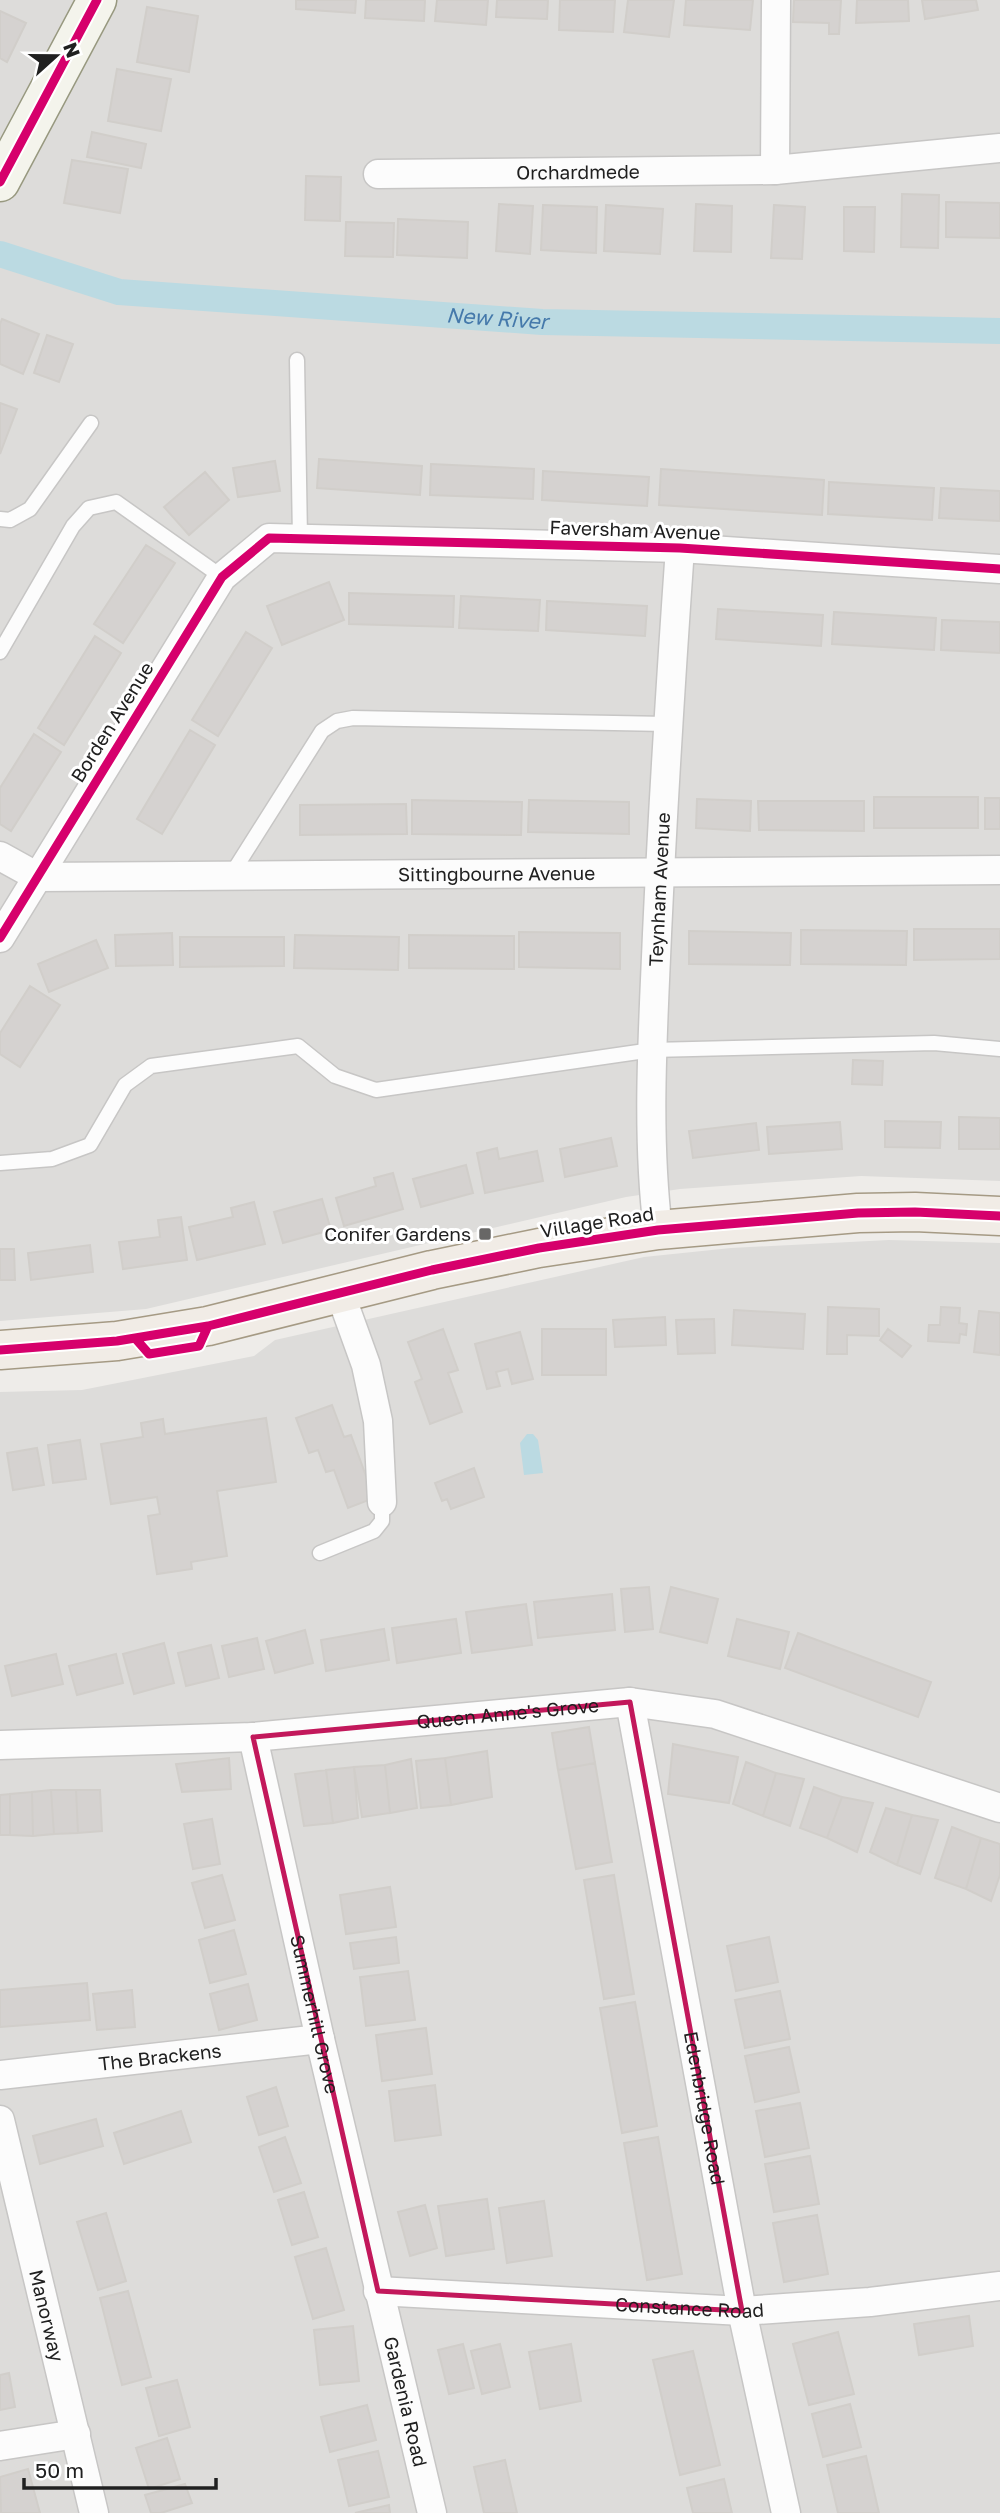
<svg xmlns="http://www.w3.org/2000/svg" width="1000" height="2513" viewBox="0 0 1000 2513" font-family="'Golos Text',sans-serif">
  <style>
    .residential { fill: #dddcda }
    .water { fill: #bbdae2 }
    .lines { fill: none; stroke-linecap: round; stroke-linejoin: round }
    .canal { stroke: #bbdae2; stroke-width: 26 }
    .building { fill: #d5d2d0; stroke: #d1ceca; stroke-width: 2 }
    .lane-casing { stroke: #c7c6c5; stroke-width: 17 }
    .street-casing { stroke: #c7c6c5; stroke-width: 31 }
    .secondary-casing { stroke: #97987f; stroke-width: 41 }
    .primary-casing { stroke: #a59a84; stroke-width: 41 }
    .lane { stroke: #fcfcfc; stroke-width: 14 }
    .street { stroke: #fcfcfc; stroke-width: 28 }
    .secondary { stroke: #f4f4ec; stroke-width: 38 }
    .primary { stroke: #f1ece6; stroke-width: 38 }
    .cycleway-casing { stroke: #fff; stroke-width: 13 }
    .cycleway { stroke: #d6006c; stroke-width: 9 }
    .marked { fill: none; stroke: #c2185b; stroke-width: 5; stroke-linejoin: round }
    .poi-dot { fill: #686766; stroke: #fff; stroke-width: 2.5 }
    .labels { text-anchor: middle; stroke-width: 6; stroke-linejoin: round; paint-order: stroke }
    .street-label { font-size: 19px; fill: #202020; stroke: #fff }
    .poi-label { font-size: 19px; fill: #202020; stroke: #fff; text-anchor: end }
    .water-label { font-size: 21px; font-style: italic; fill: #4579ab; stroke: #fff }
  </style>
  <rect width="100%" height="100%" fill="#eeece9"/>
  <path class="residential" d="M0 0H1000V1181L861 1176 680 1189 626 1197 146 1309 0 1321Z
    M889 1240 1000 1243V2513H0V1392L82 1390 254 1356 275 1340 644 1257 731 1248Z"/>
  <path class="water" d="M527 1434H533L538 1440 543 1473 524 1475 520 1443Z"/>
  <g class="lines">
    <path class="canal" id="s1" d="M0 254 119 292 542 322 1000 331"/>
  </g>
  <path class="building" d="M296 0H356L355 13 296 9Z
    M366 0H425L424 21 365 18Z
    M437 0H488L486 25 435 21Z
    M497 0H548L547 19 496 17Z
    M560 0H615L613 32 559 30Z
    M628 0H674L669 37 624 32Z
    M686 0H753L750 30 684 25Z
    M794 0H841L839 34H829V23L793 22Z
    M857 0H908L909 21 856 23Z
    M922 0H976L978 10 925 19Z
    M147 7 198 16 189 72 137 62Z
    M0 11 26 23 7 62 0 58Z
    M117 69 171 79 161 131 108 121Z
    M92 132 146 144 141 168 87 157Z
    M72 160 128 169 120 213 64 203Z
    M306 176 341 177 340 221 305 220Z
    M902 194 939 195 938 248 901 247Z
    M946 202 1000 203V238L946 237Z
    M499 204 533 206 530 254 496 251Z
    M696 204 732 206 731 252 694 251Z
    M543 205 597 207 596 253 541 250Z
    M606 205 663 209 660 254 604 251Z
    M774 205 805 207 802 259 771 258Z
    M844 207H875L874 252 844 251Z
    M398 219 468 222 467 258 397 255Z
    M346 222 394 223 393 257 345 256Z
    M2 319 39 334 23 374 0 364V324Z
    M47 335 73 344 59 382 34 373Z
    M0 403 17 409 0 454Z
    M319 459 422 466 420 495 317 488Z
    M275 461 280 491 238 497 233 468Z
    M431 464 534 469 533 499 430 495Z
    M661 469 824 480 822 515 659 505Z
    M543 471 649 477 647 506 542 500Z
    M205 472 229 500 189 535 164 507Z
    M829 482 934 488 932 520 828 514Z
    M941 488 1000 491V521L939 518Z
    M146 545 175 563 123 643 94 624Z
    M329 582 344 620 282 645 267 606Z
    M349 593 454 596 453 627 349 624Z
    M461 596 540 600 538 631 459 628Z
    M547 601 647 606 645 636 546 630Z
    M718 609 823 615 821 646 716 639Z
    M834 612 936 618 934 650 832 644Z
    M942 620 1000 622V653L941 650Z
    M246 632 272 648 218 736 192 720Z
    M95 636 121 653 64 745 38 728Z
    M190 730 215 745 162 834 137 819Z
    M34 734 61 752 11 831 0 824V788Z
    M874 797H978V828H874Z
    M985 798H1000V829H985Z
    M697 799 751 801 750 831 696 828Z
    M412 800 522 802 521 835 412 834Z
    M529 800 629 802V834L528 832Z
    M758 801H864V831L759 830Z
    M406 804 407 834 300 835V805Z
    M914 929H1000V959L914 960Z
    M801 930 907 931 906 965 801 964Z
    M689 931 791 933 790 965 689 964Z
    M519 932 620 933V969L519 967Z
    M172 933 173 965 116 966 115 935Z
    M295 935 399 937 398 970 294 968Z
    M409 935 514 936V969L409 968Z
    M180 937H284V966L180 967Z
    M96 940 108 968 49 992 38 964Z
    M30 986 60 1005 20 1067 0 1054V1033Z
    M853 1060 883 1061 882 1085 852 1084Z
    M959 1117 1000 1118V1149H959Z
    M885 1121 941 1122 940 1148 885 1147Z
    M840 1122 842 1149 769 1154 767 1127Z
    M756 1123 759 1150 693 1158 689 1131Z
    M611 1138 617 1166 565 1177 560 1149Z
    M497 1148 499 1159 537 1151 543 1181 485 1193 477 1153Z
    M466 1165 473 1193 421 1207 413 1179Z
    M393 1173 403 1209 344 1226 336 1198 376 1186 374 1178Z
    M322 1199 331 1230 283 1243 274 1212Z
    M254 1202 265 1244 197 1260 189 1227 233 1217 231 1208Z
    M181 1217 187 1260 123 1269 119 1242 160 1237 158 1220Z
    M90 1245 93 1272 31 1280 28 1253Z
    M0 1249H14L15 1280H0Z
    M828 1307 879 1309V1336L847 1335V1354H827Z
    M941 1307 960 1308 959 1323 967 1324 966 1335 960 1334 959 1343 928 1341 929 1325H940Z
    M734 1310 805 1314 803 1349 732 1345Z
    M979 1311 1000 1313V1355L974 1352Z
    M665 1317 666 1345 615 1347 613 1320Z
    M714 1319 715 1353 678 1354 676 1320Z
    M443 1329 458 1370 448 1373 462 1412 430 1424 415 1382 422 1379 408 1342Z
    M542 1329H606V1375H542Z
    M888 1329 911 1346 902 1357 880 1340Z
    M520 1332 533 1379 512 1384 508 1369 496 1372 500 1386 487 1389 475 1344Z
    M332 1405 344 1437 351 1435 374 1498 348 1508 334 1470 326 1472 318 1450 309 1453 296 1418Z
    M266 1418 276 1482 217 1491 227 1556 191 1562 192 1569 157 1574 148 1516 160 1514 157 1497 111 1504 101 1444 143 1437 141 1423 163 1419 165 1434Z
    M80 1440 86 1479 53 1483 48 1445Z
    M37 1448 44 1485 13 1490 7 1453Z
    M474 1468 484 1497 451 1509 447 1499 442 1501 435 1483Z
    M649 1587 653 1629 625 1632 621 1589Z
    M671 1587 718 1599 707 1643 660 1632Z
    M612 1594 615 1630 538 1638 534 1602Z
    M526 1604 532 1645 472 1653 466 1612Z
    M456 1619 461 1653 397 1663 392 1628Z
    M737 1619 789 1632 780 1669 728 1656Z
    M384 1629 389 1660 326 1671 321 1640Z
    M305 1630 313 1663 275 1673 266 1641Z
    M798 1633 931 1682 918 1717 785 1668Z
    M257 1638 264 1669 229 1677 222 1646Z
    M164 1643 174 1683 134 1694 123 1654Z
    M211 1645 219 1678 186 1686 178 1653Z
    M56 1654 63 1684 12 1696 5 1666Z
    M116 1654 123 1683 77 1695 69 1666Z
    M589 1727 595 1763 558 1770 552 1733Z
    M673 1744 738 1757 729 1803 668 1794Z
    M487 1751 492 1797 451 1805 445 1758Z
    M229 1758 231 1789 182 1792 176 1764Z
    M445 1758 451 1805 421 1808 416 1761Z
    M411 1759 417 1808 390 1813 385 1765Z
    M746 1762 776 1773 763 1816 733 1804Z
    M595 1763 612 1862 576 1869 558 1770Z
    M385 1765 390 1813 362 1817 354 1767Z
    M354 1767 358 1818 333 1823 326 1770Z
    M326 1770 333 1823 304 1826 295 1774Z
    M776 1773 804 1779 790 1826 763 1816Z
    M814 1787 842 1797 827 1838 800 1828Z
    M51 1790 54 1834 33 1836 32 1792Z
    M51 1790H76L78 1833 54 1834Z
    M76 1790H100L102 1831 78 1833Z
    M32 1792 33 1836 10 1835V1794Z
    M10 1794V1835H0V1795Z
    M842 1797 873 1803 857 1852 827 1838Z
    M886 1808 912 1815 897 1865 870 1852Z
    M912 1815 938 1820 920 1874 897 1865Z
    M212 1819 220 1864 193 1869 184 1824Z
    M952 1827 981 1838 966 1889 935 1878Z
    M981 1838 1000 1844V1875L991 1901 966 1889Z
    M222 1875 235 1920 205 1928 192 1883Z
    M614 1875 634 1994 604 1999 584 1880Z
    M390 1887 396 1927 346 1934 340 1895Z
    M234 1930 246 1974 210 1983 199 1940Z
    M396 1937 399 1963 354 1969 350 1943Z
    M769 1937 778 1982 736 1991 727 1946Z
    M408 1971 415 2020 366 2026 360 1977Z
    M87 1983 90 2020 0 2027V1990Z
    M248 1984 257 2020 219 2030 210 1994Z
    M132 1990 135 2027 97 2030 93 1994Z
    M780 1991 790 2039 745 2048 735 2000Z
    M635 2002 657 2126 622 2133 600 2008Z
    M426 2028 432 2074 382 2081 376 2035Z
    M789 2047 799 2092 755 2102 745 2056Z
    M435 2085 441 2135 395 2141 389 2091Z
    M276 2087 288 2126 259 2135 247 2097Z
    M800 2103 809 2148 765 2157 756 2111Z
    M181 2111 191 2142 124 2164 114 2133Z
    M96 2119 103 2146 40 2164 33 2136Z
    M285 2137 301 2183 274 2192 259 2147Z
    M658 2137 682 2274 647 2280 624 2143Z
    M810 2156 819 2204 774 2212 765 2164Z
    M304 2192 318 2237 292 2245 278 2200Z
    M487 2199 494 2249 446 2256 438 2206Z
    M544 2201 552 2256 507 2263 499 2208Z
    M425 2205 437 2248 410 2256 398 2212Z
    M106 2213 126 2281 98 2290 77 2222Z
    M817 2215 828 2274 784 2282 773 2223Z
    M326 2248 344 2310 313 2319 295 2257Z
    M128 2291 151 2377 122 2385 100 2298Z
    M969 2316 973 2346 919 2355 914 2324Z
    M353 2326 359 2381 320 2385 314 2330Z
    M838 2332 854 2394 809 2405 793 2344Z
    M463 2344 474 2388 449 2394 438 2350Z
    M500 2344 510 2387 482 2394 471 2351Z
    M571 2344 581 2401 540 2409 529 2352Z
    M693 2351 720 2465 680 2475 653 2360Z
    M9 2373 15 2407 0 2410V2375Z
    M177 2380 190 2427 159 2436 146 2388Z
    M850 2404 861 2447 823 2457 812 2414Z
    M367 2405 376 2440 330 2452 321 2417Z
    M167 2438 180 2479 149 2489 136 2448Z
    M378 2451 389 2497 349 2506 338 2460Z
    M866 2456 879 2513H838L827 2465Z
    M505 2460 517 2513H484L474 2467Z
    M28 2469 40 2513H1L0 2477Z
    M724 2479 732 2513H693L687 2488Z
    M185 2484 192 2503 161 2513H151L145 2495Z
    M389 2505 390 2513H355Z"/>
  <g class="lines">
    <g class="lane-casing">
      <path id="lane" d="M297 360 300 539
        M0 519 10 520 30 509 91 423
        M0 652 73 526 89 508 116 502 222 577
        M231 875 322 731 337 721 353 718 667 724
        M0 1163 52 1159 90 1145 125 1085 151 1066 298 1046 335 1076 376 1090 652 1050 934 1043 1000 1049
        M320 1553 374 1531 382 1521V1502"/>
    </g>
    <g class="street-casing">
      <g id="street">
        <path d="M775 170 776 0"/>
        <path id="s2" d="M378 174 775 170 1000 148"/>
        <path id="s3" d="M0 856 38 877 1000 870"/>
        <path d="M0 938 222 577 269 538 680 548 1000 569"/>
        <path id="s4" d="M658 1230C646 1132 653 1032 657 934 663 805 671 676 680 548"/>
        <path d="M340 1293 366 1365 378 1421 382 1502"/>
        <path id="s5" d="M630 1702 742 2311 786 2513"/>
        <path id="s6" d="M253 1737 320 2039 432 2513"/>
        <path id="s7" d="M0 1745 253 1737 630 1702 715 1714 1000 1808"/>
        <path id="s8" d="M0 2075 320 2039"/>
        <path id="s9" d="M0 2120 94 2513"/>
        <path id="s10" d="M378 2291 742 2311 870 2302 1000 2286"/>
        <path d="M0 2446 76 2434"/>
      </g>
    </g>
    <g class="secondary-casing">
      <path id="secondary" d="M0 182 97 0"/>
    </g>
    <g class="primary-casing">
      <path id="primary" d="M0 1350 117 1341 208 1326 432 1270 539 1248 658 1230 858 1213 915 1212 1000 1216"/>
    </g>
    <use href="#lane" class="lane"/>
    <use href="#street" class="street"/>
    <use href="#secondary" class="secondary"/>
    <use href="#primary" class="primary"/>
    <g class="cycleway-casing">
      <path id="cycleway" d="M0 182 97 0
        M0 938 222 577 269 538 680 548 1000 569
        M135 1338 149 1354 199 1346 208 1326
        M0 1350 117 1341 208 1326 432 1270 539 1248 658 1230 858 1213 915 1212 1000 1216"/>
    </g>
    <use href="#cycleway" class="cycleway"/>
  </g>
  <path class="marked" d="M630 1702 742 2311 378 2291 253 1737Z"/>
  <rect class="poi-dot" x="478" y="1227" width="14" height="14" rx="3.5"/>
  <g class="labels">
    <g class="street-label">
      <text dy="7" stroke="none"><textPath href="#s2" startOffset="200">Orchardmede</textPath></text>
      <text transform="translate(635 530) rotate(2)" y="7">Faversham Avenue</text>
      <text transform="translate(112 722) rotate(-58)" y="7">Borden Avenue</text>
      <text dy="7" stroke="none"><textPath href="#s3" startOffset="502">Sittingbourne Avenue</textPath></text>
      <text dy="7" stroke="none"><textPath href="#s4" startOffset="341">Teynham Avenue</textPath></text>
      <text transform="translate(597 1222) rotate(-9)" y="7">Village Road</text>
      <text dy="7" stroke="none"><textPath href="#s7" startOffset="509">Queen Anne's Grove</textPath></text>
      <text dy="7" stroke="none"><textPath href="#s6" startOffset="284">Summerhill Grove</textPath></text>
      <text dy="7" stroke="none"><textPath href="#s8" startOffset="161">The Brackens</textPath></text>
      <text dy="7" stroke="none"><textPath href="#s5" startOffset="413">Edenbridge Road</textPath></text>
      <text dy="7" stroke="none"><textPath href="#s10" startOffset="312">Constance Road</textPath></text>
      <text dy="7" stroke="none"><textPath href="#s9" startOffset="201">Manorway</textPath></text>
      <text dy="7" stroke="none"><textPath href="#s6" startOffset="682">Gardenia Road</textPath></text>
    </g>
    <g class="poi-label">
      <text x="471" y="1241">Conifer Gardens</text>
    </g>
    <g class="water-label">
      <text dy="7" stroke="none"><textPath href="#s1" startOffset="504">New River</textPath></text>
    </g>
  </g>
  <g transform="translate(56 56) rotate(69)" stroke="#ffffff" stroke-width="5" paint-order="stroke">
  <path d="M0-5L12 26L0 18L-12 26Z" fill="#202020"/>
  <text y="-10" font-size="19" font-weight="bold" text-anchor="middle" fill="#202020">N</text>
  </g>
  <path d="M24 2478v10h192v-10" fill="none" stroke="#202020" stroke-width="3.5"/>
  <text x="35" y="2478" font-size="21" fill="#202020" stroke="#ffffff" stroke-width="5" paint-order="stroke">50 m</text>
</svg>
